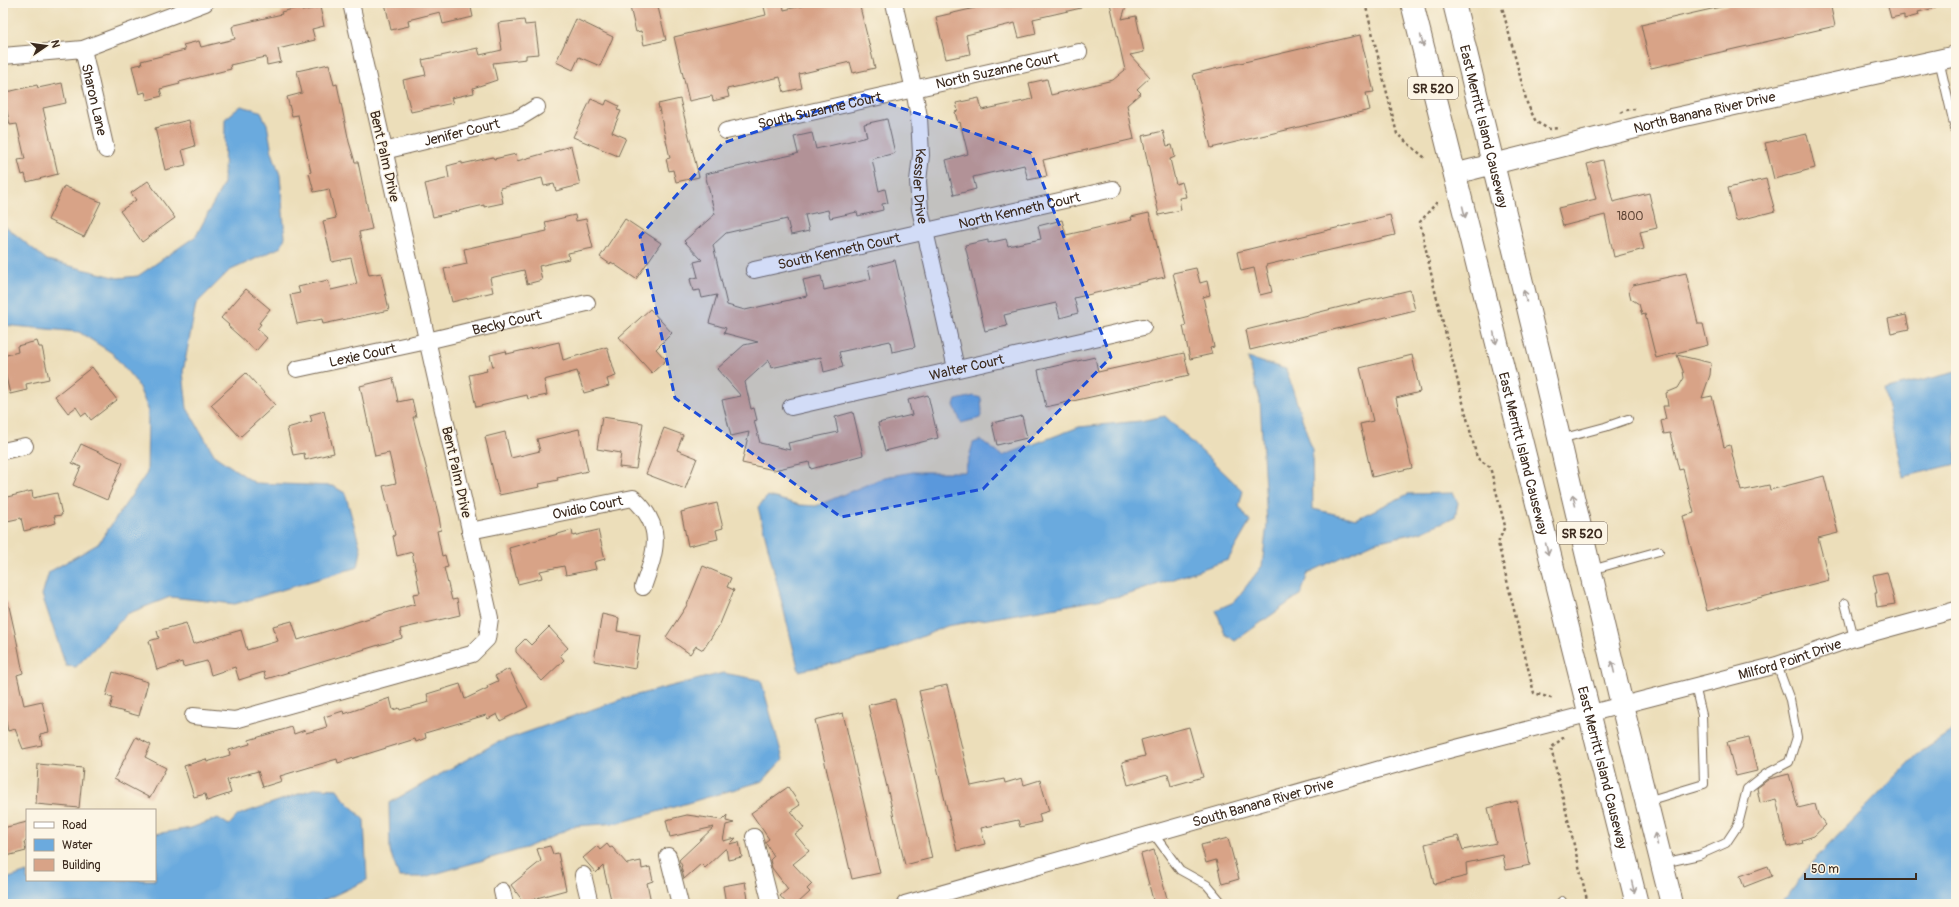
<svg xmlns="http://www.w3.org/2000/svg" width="1959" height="907" viewBox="0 0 1959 907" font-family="Pangolin,sans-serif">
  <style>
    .water { fill: #6baade; stroke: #536a7e }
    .building { fill: #d8a387 }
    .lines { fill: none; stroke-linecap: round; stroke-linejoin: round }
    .service-casing { stroke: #796955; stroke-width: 10 }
    .minor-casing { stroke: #796955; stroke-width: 18 }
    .tertiary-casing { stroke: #796955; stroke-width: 22 }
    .primary-casing { stroke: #796955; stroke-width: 24 }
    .path { stroke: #796955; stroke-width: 2.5; stroke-dasharray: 3 3; stroke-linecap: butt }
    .service { stroke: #fff; stroke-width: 8 }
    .minor { stroke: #fff; stroke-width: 16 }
    .tertiary { stroke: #fff; stroke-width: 20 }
    .primary { stroke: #fff; stroke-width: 22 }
    .oneway { stroke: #a79f9a }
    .marked { fill: #1d4ed8; fill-opacity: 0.2; stroke: #1d4ed8; stroke-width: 3; stroke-dasharray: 8 5; stroke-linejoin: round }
    .labels { text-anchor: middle; stroke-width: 3; stroke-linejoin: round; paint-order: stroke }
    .number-label { font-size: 12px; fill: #624838 }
    .shield { fill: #fcf5e5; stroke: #75675a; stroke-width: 1 }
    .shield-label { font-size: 13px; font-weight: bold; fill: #3b2a1e }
    .street-label { font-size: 14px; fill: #3b2a1e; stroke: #fcf5e5 }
  </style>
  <rect width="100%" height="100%" fill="#fcf5e5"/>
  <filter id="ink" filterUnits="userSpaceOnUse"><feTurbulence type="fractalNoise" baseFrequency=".025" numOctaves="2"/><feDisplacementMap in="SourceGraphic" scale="8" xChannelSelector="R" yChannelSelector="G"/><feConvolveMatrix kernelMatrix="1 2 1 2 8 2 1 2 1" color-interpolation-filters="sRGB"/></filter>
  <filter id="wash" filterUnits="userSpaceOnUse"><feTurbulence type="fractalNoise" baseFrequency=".012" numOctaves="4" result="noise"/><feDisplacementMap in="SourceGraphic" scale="16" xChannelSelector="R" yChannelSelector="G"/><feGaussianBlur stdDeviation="0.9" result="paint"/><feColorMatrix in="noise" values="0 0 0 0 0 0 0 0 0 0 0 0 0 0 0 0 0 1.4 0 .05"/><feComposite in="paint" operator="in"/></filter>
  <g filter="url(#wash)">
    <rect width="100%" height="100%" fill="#ecdeba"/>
    <path class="water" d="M241 106 260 111 267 124 272 152 280 175 285 237 281 247 229 271 196 304 183 372 187 408 215 456 255 483 333 486 345 493 361 550 358 567 235 604 170 597 127 614 76 667 66 666 42 595 49 572 98 544 147 473 148 409 137 383 112 353 79 332 3 325V222L5 226 47 260 118 278 138 276 196 236 224 183 225 119Z
      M1248 358 1286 369 1312 449 1313 509 1356 519 1408 494 1453 493 1458 503 1455 517 1420 532 1375 542 1308 573 1301 594 1235 641 1225 634 1216 610 1234 602 1262 566 1267 524 1260 400Z
      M1956 372V464L1903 477 1884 390Z
      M974 396 981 398 982 412 980 418 961 423 954 405 956 400Z
      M1165 416 1243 491 1239 506 1250 522 1228 560 1127 595 947 626 886 652 799 671 758 507 768 496 800 505 816 506 885 477 913 472H965L973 443 981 440 1002 456 1079 427 1140 421Z
      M723 673 761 680 783 759 763 781 619 823 575 826 526 848 424 877H399L390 851 389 803 496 743 625 698Z
      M1956 728V904H1781L1814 860 1920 752Z
      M316 788 337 789 344 799 364 820 367 880 320 902 314 904H3V880L27 872V880H155V834L191 828 218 818 229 825 238 815Z"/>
    <g id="blocks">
      <path class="building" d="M385 3H470L473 17 443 24 440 12 408 20 409 26 391 30Z
        M629 3H657L666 40 644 45 641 31 636 32Z
        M763 3H783L784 10 815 3H859L875 68 853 73 850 62 799 74 802 88 784 92 780 77 727 89 729 97 713 101 712 96 689 101 674 37 766 15Z
        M974 3H1081V8L1033 19 1036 34 1019 38 1015 23 966 35 970 54 946 59 936 17 975 8Z
        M1110 3H1127L1122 19 1136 16 1144 52 1130 55 1150 77 1137 89 1141 93 1127 105 1134 139 1043 160 1047 176 1028 180 1024 165 973 177 976 189 954 195 946 160 968 154 960 122 958 123 955 112 958 111 956 103 979 98 982 110 1033 99 1029 83 1047 79 1051 95 1113 80 1125 70Z
        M1738 3H1830L1835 26 1651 68 1641 25Z
        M1887 3H1935V8L1918 12 1919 15 1904 19V15L1891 18Z
        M320 7 324 26 312 29 315 40 278 49 281 62 267 65 266 57 230 65 231 69 179 82 180 84 160 89 162 96 147 100 145 92 139 94 132 66 142 64 141 61 185 50 183 45 199 41 201 47 235 39 232 27 235 25 282 14 281 12 297 8 298 10 301 9 302 11Z
        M576 19 613 37 600 66 579 57 573 70 556 62Z
        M524 20 525 25 535 24 539 54 526 55V59L493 63 497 80 473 88 474 93 451 98 453 103 411 112 403 80 426 75 422 60 478 48 480 55 502 50 498 23Z
        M1360 35 1374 92 1366 93 1370 110 1211 148 1193 74Z
        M329 64 334 85 337 84 349 142 355 162H358L372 229 359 232 369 275 381 273 389 310 323 324 322 319 297 324 290 295 300 293 298 287 328 280 331 290 357 284 351 258 332 262 323 221 336 218 329 189 314 192 309 173 311 172 298 115 292 116 287 97 302 93 297 71Z
        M62 83 66 103 43 108 58 174 27 182 25 174 22 175 18 160 25 159 17 124 10 125 3 93 37 85 38 88Z
        M591 99 605 105 607 100 619 106 617 110 621 111 612 132 626 138 618 156 573 137Z
        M680 99 699 177 676 182 673 170 669 171 666 159 670 158 658 104Z
        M887 119 895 153 872 159 879 191 885 189 888 203 882 204 883 210 858 216 857 212 830 218 828 210 805 215 809 231 791 235 787 219 726 233 713 245 727 305 745 310 807 296 803 280 821 276 824 290 871 279 868 267 895 260 915 347 892 352 890 341 839 352 843 367 824 372 821 357 771 368 769 360 745 382 751 409 754 408 757 420 754 421 760 443 790 450 788 443 838 432 835 417 853 412 863 455 811 469 809 462 774 470 742 463 749 432 731 436 722 400 741 396 717 369 744 345 758 342 724 333 726 328 709 323 717 295 702 298 700 290 693 291 690 279 698 277 694 262 702 260 684 241 715 214 705 174 796 154 798 153 794 137 812 133 816 149 867 137 864 124Z
        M189 120 195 146 182 150 186 165 165 170 155 128Z
        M1163 131 1167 146 1172 145 1175 157 1170 159 1176 184 1182 182 1186 197 1179 198 1181 210 1159 215 1142 136Z
        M1807 134 1815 168 1774 179 1765 143Z
        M571 146 580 185 556 191 554 184 544 186 542 178 500 188 503 203 484 207V205L433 217 425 184 449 178 447 166 462 162V164L493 157 494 159 516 154 517 161Z
        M1603 160 1613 202 1649 193 1657 228 1640 232 1644 249 1614 257 1605 215 1563 226 1558 208 1596 199 1587 164Z
        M1766 179 1775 211 1736 221 1728 188Z
        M148 181 175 218 142 242 120 211 136 200 131 193Z
        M64 186 101 202 84 237 48 220Z
        M1149 213 1165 277 1074 298 1078 313 1060 318 1056 303 1004 315 1007 326 985 331 965 245 988 240V243L1006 239 1008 246 1041 239 1038 226 1062 220 1066 235 1132 220 1131 217Z
        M575 215 576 221 586 219 593 248 568 253 569 259 539 266 542 280 527 284 524 270 490 278 493 292 452 302 444 269 467 264 464 249 547 231 545 222Z
        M1390 215 1395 235 1266 265 1272 292 1260 295 1254 268 1241 271 1237 252Z
        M625 219 661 243 636 279 611 262 610 264 600 257Z
        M1196 268 1200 283 1207 281 1210 295 1203 297 1214 347 1210 348 1212 354 1190 359 1183 326H1186L1173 273Z
        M1686 273 1698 324H1703L1708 345 1656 358 1645 314 1642 315 1639 304 1631 299 1629 291 1633 285Z
        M246 289 270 309 259 323 261 324 257 329 267 338 256 351 228 326 229 325 221 318Z
        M1410 290 1415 310 1250 350 1246 330Z
        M650 309 672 333 656 349 666 360 652 373 619 337Z
        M1906 315 1909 329 1891 333 1888 319Z
        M37 341 39 347H42L49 379 26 384 27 390 10 394 3 364V356L18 352 17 346Z
        M559 342 563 360 607 347 616 376 607 379 609 386 584 393 577 371 544 380 547 395 528 399 527 395 476 407 469 375 487 371 486 368 493 367 490 355 506 351 507 354Z
        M1184 353 1189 375 1046 407 1038 370 1095 357 1098 372Z
        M1412 355 1420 392 1396 398 1412 468 1372 477 1360 424 1373 421 1360 368Z
        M1677 355 1711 363 1710 375 1702 398 1712 396 1724 447 1730 445 1741 491 1769 485 1770 490 1824 476 1838 533 1818 538 1829 580 1707 611 1683 516 1694 513 1683 469 1679 470 1670 433 1664 434 1661 421 1666 419 1663 406H1668L1666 393 1678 388 1684 378 1683 371Z
        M92 367 117 400 91 420 86 413 82 416 76 407 68 413 55 396Z
        M246 373 275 405 240 437 211 405Z
        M393 378 398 402 412 399 416 417H413L439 517 441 530 437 531 442 556 445 555 448 567 444 568 452 600 457 599 460 615 400 629 402 638 266 679 264 672 239 680 235 667 211 675 207 661 183 667 182 662 157 670 149 641 159 638 157 631 186 623 193 644 241 630 247 650 278 641 273 626 292 621 298 640 415 604 413 594 420 593 412 552 397 556 393 536 395 535 383 486 396 483 389 453 375 456 360 386Z
        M928 395 938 438 885 451 878 423 912 415 908 400Z
        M324 411 334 453 305 460 304 453 293 455 287 428 312 421 310 415Z
        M1022 416 1027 438 997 445 992 423Z
        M602 417 643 423 636 469 619 467 621 453 597 449Z
        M664 428 683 435 677 450 697 458 685 489 646 474Z
        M579 429 588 471 557 478 558 480 539 484 540 487 499 495 485 437 505 432 511 458 540 451 537 439Z
        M81 444 123 463 107 500 73 485 81 467 72 463Z
        M32 491 33 498 57 493 62 515 54 516 56 523 24 531 21 518 3 522V498Z
        M717 503 723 528 716 530 718 539 688 546 681 512Z
        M572 530 573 536 598 530 605 559 594 562 596 569 566 575 564 566 540 571 542 578 518 584 509 548Z
        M703 566 731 578 727 587 734 590 720 624 703 650 696 646 690 654 666 637 687 605Z
        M1887 572 1895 604 1877 607 1875 593H1877L1873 575Z
        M3 602H8L17 642 23 673 17 675 24 705 42 701 49 732 40 734 42 745 23 749 15 729 8 731 3 709Z
        M602 614 619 618 617 631 640 635 635 669 594 661Z
        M549 627 568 648 560 655 564 660 542 681 516 652V648L525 639 531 645Z
        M509 669 528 707 500 721 497 714 488 719 486 715 425 733 426 738 416 742 415 739 338 763 337 759 280 776 282 781 263 787 258 771 227 780 231 793 207 801 205 794 194 797 184 766 206 759 207 762 230 755 229 750 250 744 249 740 292 727 294 734 305 730 306 733 327 727 324 717 343 711 344 714 390 698 393 710 399 708 400 710 429 702 427 694 460 684 465 699 488 688 487 686 498 681 495 676Z
        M113 672 148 682 139 716 110 708 113 698 106 696Z
        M947 685 971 786 1004 779 1005 783 1022 778 1024 785 1040 780 1049 811 1039 814 1041 822 1020 827 1018 820 981 828 985 844 957 851 919 691Z
        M895 699 932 858 905 865 868 705Z
        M843 713 880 873 852 879 815 720Z
        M1189 727 1203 777 1171 786 1168 774 1128 785 1122 762 1145 756 1141 740Z
        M136 737 151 745 145 757 166 768 150 798 114 779Z
        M1749 737 1757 771 1736 776 1727 742Z
        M38 764 83 768 79 808 36 804Z
        M1789 774 1798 808 1815 804 1818 815 1826 825 1814 836 1802 840 1803 843 1787 847 1776 799 1760 803 1757 788 1769 779Z
        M788 787 800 805 791 811 804 828 795 834 809 851 793 864 812 884 807 889 810 892 797 904H787L780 896 788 889 772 868 770 860 774 856 765 842 769 839 751 813Z
        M1517 801 1530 865 1506 870 1503 855 1466 863 1467 876 1434 884 1425 844 1458 836 1463 850 1496 843 1488 808Z
        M687 815 722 820 727 815 726 821 734 823 726 825 723 841 736 838 730 844 739 842 742 857 728 860 726 848 705 868 701 864 684 879 681 867 682 866 679 860 714 827 670 837 666 820Z
        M27 822V841L24 842 26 851 3 857V828Z
        M1228 838 1239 879 1222 884 1216 860 1206 863 1201 845Z
        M607 844 610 848 612 847 627 864 641 861 642 869 650 867 653 881 647 883 651 902 643 904H612L603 866 596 873 583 858 597 846 600 850Z
        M550 846 553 854 558 853 566 890 533 899 534 904H525L511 885 541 861 537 849Z
        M1154 850 1168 902 1160 904H1154L1141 854Z
        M1768 866 1772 876 1744 887 1740 876Z
        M745 882 749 904H726L723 886Z"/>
    </g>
  </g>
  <g filter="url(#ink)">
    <use href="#blocks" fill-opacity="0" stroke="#796955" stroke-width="1"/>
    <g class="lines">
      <g class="service-casing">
        <path id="service" d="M1939 60 1956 133
          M1560 439 1605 427 1628 419
          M1591 570 1659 551
          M1845 603 1854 638
          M1647 801 1704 784 1702 715 1695 686
          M1153 833 1180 870 1207 885 1223 904
          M1663 863 1699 855 1726 843 1738 825 1747 789 1766 774 1789 762 1797 737 1790 700 1777 665
          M1559 904 1562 901"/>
      </g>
      <g class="minor-casing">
        <g id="minor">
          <path id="s1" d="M894 3 914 90 919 117 921 155 918 181 920 209 956 368"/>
          <path id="s2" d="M83 49 106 150"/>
          <path d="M3 56 83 49 205 3"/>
          <path id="s3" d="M726 131 1079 52"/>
          <path id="s4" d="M384 151 519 118 537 107"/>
          <path id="s5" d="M754 270 1113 189"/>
          <path id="s6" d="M297 369 427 341 587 303"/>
          <path id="s7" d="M791 407 1143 327"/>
          <path d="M3 451 25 446"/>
          <path id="s8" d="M470 531 633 498C665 527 656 551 643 587"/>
          <path d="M193 716 235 720 472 654 487 639 490 618 351 3"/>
          <path d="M754 837 771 904"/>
          <path d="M668 856 680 904"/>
          <path d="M583 875 590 904"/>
          <path d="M502 891 505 904"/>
          <path id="s9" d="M905 904 1433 754 1777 665 1854 638 1956 610"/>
        </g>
      </g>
      <g class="tertiary-casing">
        <g id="tertiary">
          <path id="s10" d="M1454 174 1671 119 1956 56"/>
        </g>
      </g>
      <g class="primary-casing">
        <g id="primary">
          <path id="s11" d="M1412 3C1485 304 1562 604 1637 904"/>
          <path id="s12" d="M1454 3 1541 361 1622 705 1672 904"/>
        </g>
      </g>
      <path class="path" d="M1365 3 1397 134 1425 158
        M1501 3 1527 103 1536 122 1549 129 1560 128
        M1621 113 1626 110 1635 109
        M1437 202 1420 222 1434 287 1477 458 1490 467 1505 526 1498 543 1534 693 1554 699
        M1564 737 1551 748 1588 904"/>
      <use href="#service" class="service"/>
      <use href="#minor" class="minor"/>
      <use href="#tertiary" class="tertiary"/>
      <use href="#primary" class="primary"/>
    </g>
    <defs><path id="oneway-shaft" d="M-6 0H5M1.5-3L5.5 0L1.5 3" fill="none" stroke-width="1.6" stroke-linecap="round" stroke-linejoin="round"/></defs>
    <g class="oneway">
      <use href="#oneway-shaft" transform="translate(1422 41) rotate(76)"/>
      <use href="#oneway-shaft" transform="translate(1464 212) rotate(76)"/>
      <use href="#oneway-shaft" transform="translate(1525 296) rotate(-104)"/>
      <use href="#oneway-shaft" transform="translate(1495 338) rotate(77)"/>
      <use href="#oneway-shaft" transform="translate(1574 500) rotate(-104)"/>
      <use href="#oneway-shaft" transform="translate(1547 549) rotate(76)"/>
      <use href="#oneway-shaft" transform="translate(1613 667) rotate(-103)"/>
      <use href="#oneway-shaft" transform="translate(1656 839) rotate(-104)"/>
      <use href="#oneway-shaft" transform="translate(1633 887) rotate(76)"/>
    </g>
  </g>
  <path class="marked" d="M864 95 1031 153 1111 357 983 489 841 517 675 398 640 236 723 143Z"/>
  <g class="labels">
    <g class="number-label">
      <text x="1630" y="220">1800</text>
    </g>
    <g class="shield">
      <rect x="1408" y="77" width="50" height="22" rx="3"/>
      <rect x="1557" y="522" width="50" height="22" rx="3"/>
    </g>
    <g class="shield-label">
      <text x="1433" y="93">SR 520</text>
      <text x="1582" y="538">SR 520</text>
    </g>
    <g class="street-label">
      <text dy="5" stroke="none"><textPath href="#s3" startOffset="278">North Suzanne Court</textPath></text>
      <text dy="5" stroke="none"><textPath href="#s2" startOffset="52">Sharon Lane</textPath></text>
      <text dy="5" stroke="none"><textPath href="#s3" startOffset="96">South Suzanne Court</textPath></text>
      <text dy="5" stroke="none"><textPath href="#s10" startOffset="258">North Banana River Drive</textPath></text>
      <text dy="5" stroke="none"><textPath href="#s12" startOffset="127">East Merritt Island Causeway</textPath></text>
      <text dy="5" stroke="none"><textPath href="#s4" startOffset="80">Jenifer Court</textPath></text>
      <text transform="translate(385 156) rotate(77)" y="5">Bent Palm Drive</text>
      <text dy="5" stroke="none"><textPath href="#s1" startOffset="186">Kessler Drive</textPath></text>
      <text dy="5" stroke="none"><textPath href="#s5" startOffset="272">North Kenneth Court</textPath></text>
      <text dy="5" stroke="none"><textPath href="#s5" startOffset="87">South Kenneth Court</textPath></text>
      <text dy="5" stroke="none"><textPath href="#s6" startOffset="215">Becky Court</textPath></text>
      <text dy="5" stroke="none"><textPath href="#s6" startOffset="67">Lexie Court</textPath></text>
      <text dy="5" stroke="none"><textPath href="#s7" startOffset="180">Walter Court</textPath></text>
      <text dy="5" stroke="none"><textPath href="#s11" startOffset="464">East Merritt Island Causeway</textPath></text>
      <text transform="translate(457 472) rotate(77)" y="5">Bent Palm Drive</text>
      <text dy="5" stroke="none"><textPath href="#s8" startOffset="120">Ovidio Court</textPath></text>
      <text dy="5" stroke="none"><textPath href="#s9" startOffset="918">Milford Point Drive</textPath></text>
      <text dy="5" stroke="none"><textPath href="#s11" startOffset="788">East Merritt Island Causeway</textPath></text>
      <text dy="5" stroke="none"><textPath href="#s9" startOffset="372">South Banana River Drive</textPath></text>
    </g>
  </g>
  <rect width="1959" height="907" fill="none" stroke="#fcf5e5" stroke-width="16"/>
  <rect x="26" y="809" width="130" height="72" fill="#fcf5e5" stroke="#afa495"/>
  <rect x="34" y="822" width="20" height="6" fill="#ffffff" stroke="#afa495"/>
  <text x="62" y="829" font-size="12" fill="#3b2a1e">Road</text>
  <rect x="34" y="839" width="20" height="12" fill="#6baade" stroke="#afa495"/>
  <text x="62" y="849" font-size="12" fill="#3b2a1e">Water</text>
  <rect x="34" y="859" width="20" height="12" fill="#d8a387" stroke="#afa495"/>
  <text x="62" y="869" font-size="12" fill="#3b2a1e">Building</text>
  <g transform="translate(46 46) rotate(77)" stroke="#fcf5e5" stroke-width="3" paint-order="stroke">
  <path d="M0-3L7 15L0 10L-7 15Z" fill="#3b2a1e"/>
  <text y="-6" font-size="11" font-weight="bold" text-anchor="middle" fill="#3b2a1e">N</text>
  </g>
  <path d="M1805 873v6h111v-6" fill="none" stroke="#3b2a1e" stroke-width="2"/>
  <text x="1811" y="873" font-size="12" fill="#3b2a1e" stroke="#fcf5e5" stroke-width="3" paint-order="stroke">50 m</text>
</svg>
